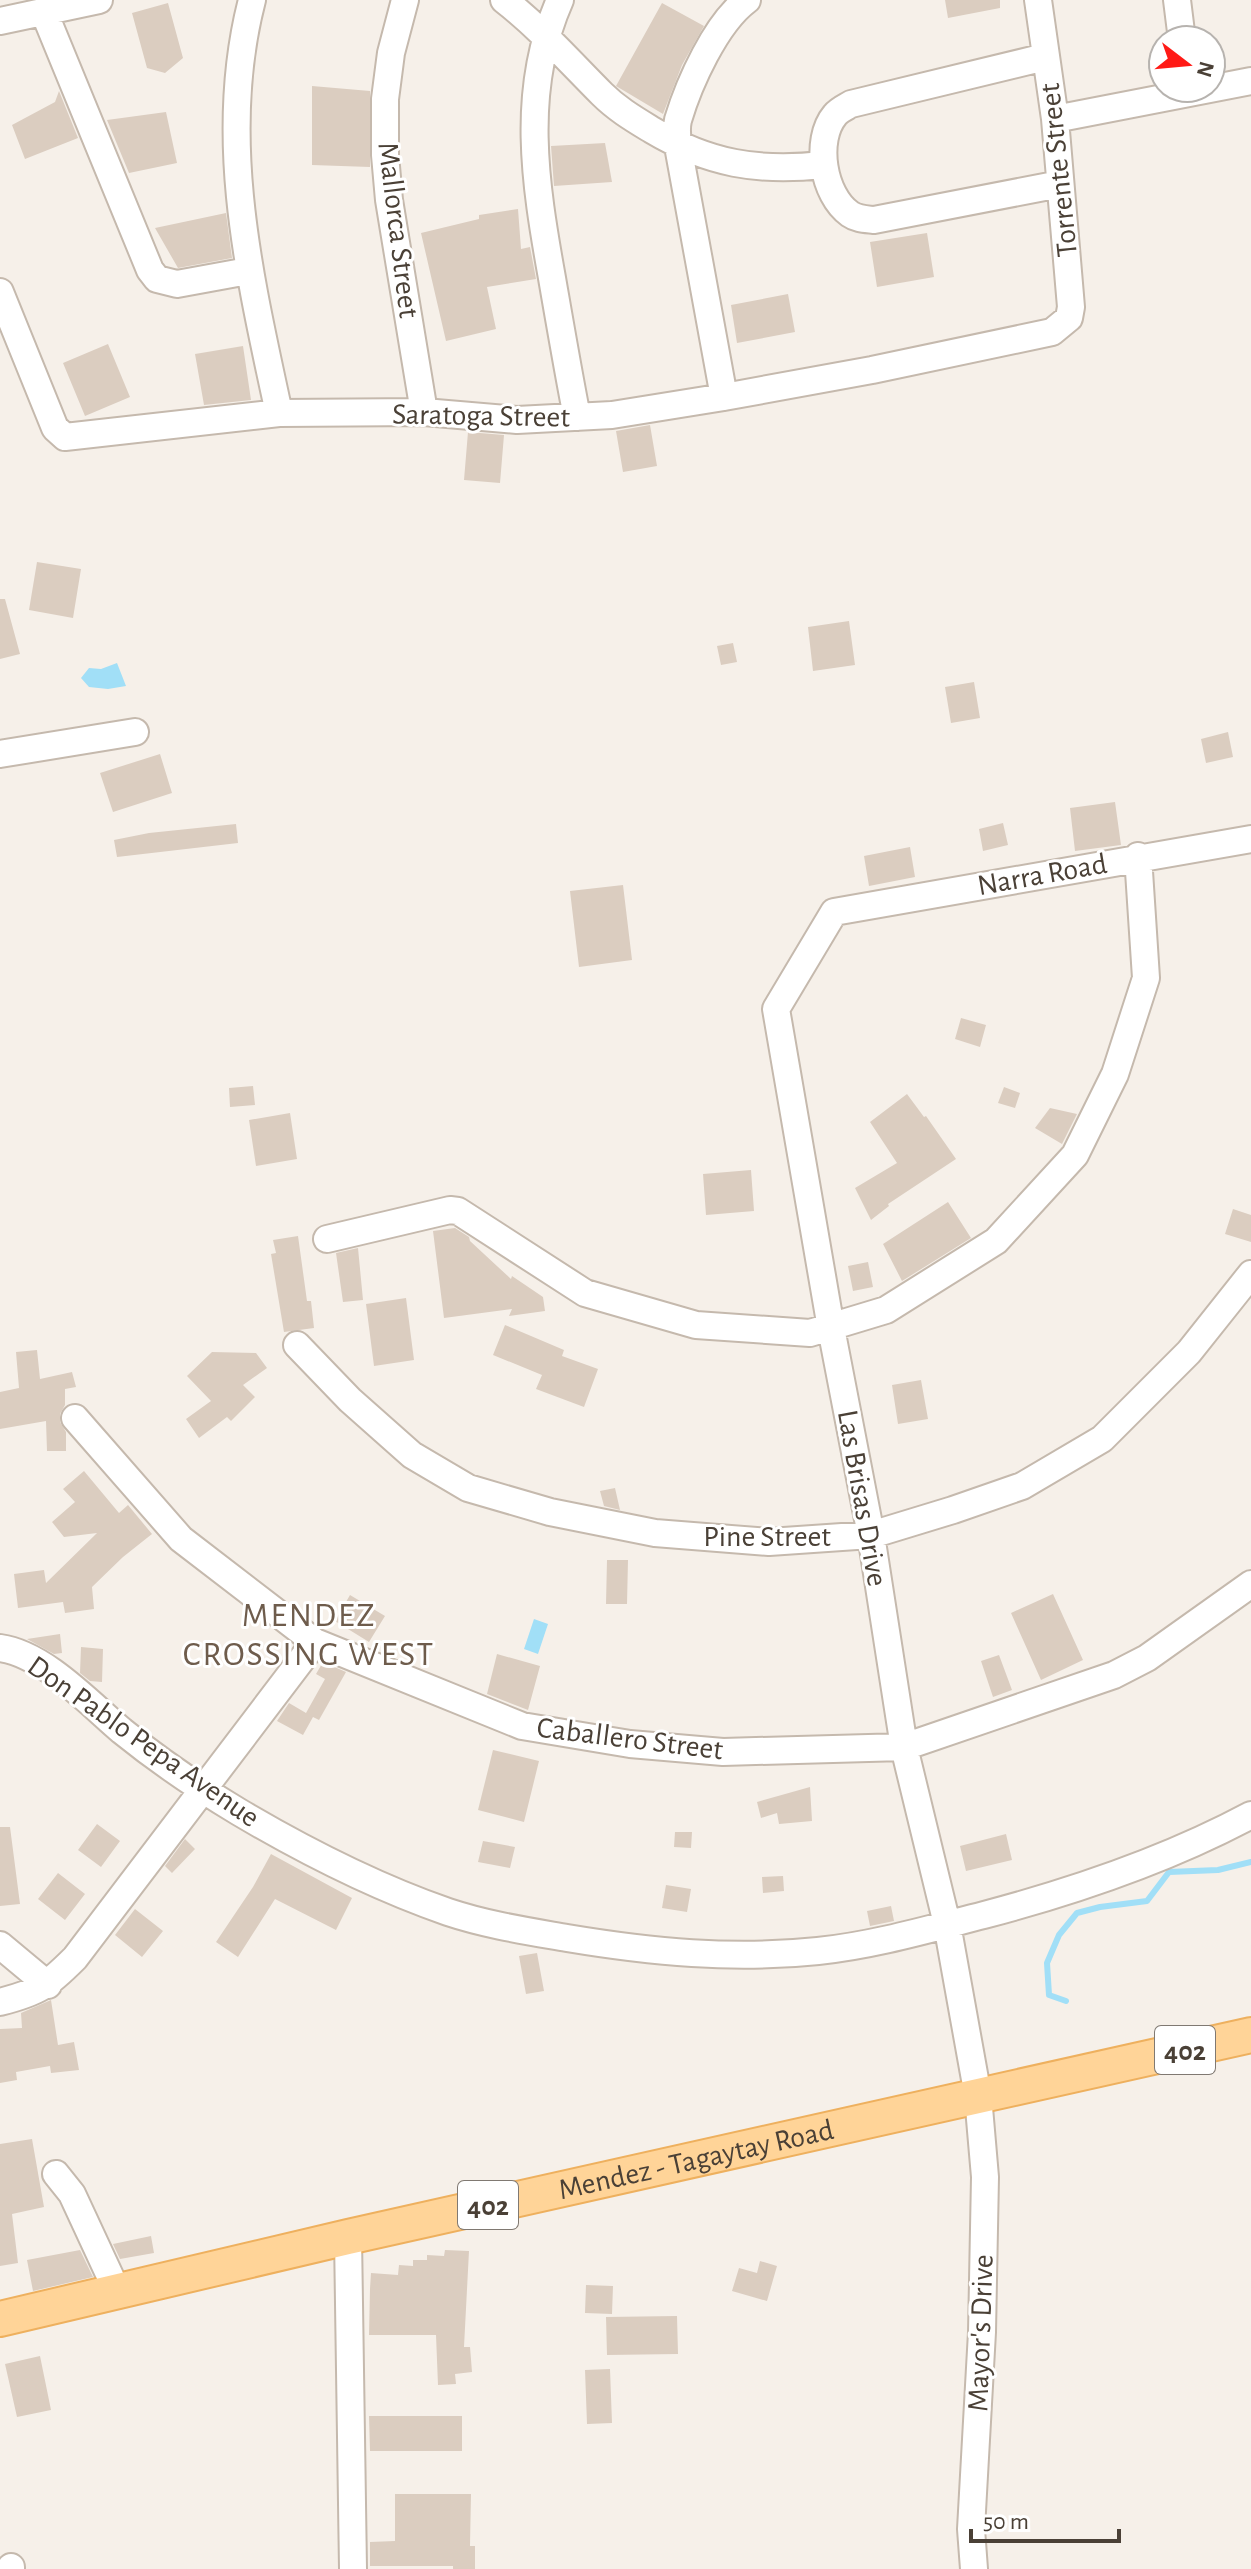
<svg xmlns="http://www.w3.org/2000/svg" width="1251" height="2569" viewBox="0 0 1251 2569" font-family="'Alegreya Sans',sans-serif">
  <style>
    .water { fill: #a1dff7 }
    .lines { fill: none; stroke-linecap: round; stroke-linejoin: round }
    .stream { stroke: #a1dff7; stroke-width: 6 }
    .building { fill: #dbcdc0 }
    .minor-casing { stroke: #c5b9ad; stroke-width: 30 }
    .major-casing { stroke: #eeb05e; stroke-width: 38 }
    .minor { stroke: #fff; stroke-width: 26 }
    .major { stroke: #ffd498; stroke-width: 34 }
    .labels { text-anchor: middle; stroke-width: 6; stroke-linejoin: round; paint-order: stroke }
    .shield { fill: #fff; stroke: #807972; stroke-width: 2 }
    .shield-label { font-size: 28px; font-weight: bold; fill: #4a4036 }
    .street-label { font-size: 30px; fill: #4a4036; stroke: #fff }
    .quarter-label { font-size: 34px; letter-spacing: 2px; fill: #6e5c4c; stroke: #fff }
  </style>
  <rect width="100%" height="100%" fill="#f6f0e9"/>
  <path class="water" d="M117 663 126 686 108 689 89 687 81 678 89 668 101 669Z
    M534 1619 548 1624 538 1654 524 1649Z"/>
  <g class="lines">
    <path class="stream" d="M1066 2001 1049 1995 1047 1963 1059 1935 1077 1913 1100 1907 1147 1901 1169 1872 1218 1870 1251 1862"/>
  </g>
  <path class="building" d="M945 0H1000V8L948 18Z
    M168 3 183 58 165 73 147 68 132 13Z
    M662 3 704 26 682 65 663 114 616 86Z
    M312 86 370 91V167L312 165Z
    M59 91 78 138 25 159 12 125 55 102Z
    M166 112 177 163 129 173 107 120Z
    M605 143 612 182 554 186 551 146Z
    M518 209 521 249 530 247 536 279 487 287 496 329 446 341 421 233 479 219V215Z
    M226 213 232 258 178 268 155 228Z
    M927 233 934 277 877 287 870 242Z
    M788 294 795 332 737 343 731 305Z
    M108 344 130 397 85 416 63 363Z
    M243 346 251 400 204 405 195 354Z
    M650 425 657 466 623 472 616 431Z
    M468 432 504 435 500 483 464 480Z
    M37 562 81 569 73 618 29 610Z
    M0 599H5L20 654 0 659Z
    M849 621 855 665 813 671 808 627Z
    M733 643 737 662 721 665 717 646Z
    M974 682 980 718 951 723 945 687Z
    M1228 732 1233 757 1206 763 1201 739Z
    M160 754 172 793 113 812 100 773Z
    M1115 802 1121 845 1075 851 1070 808Z
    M1003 823 1008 845 983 851 979 829Z
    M236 824 238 843 117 857 114 840 149 833Z
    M910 847 915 877 869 886 864 856Z
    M623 885 632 960 579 967 570 891Z
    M961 1018 986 1025 980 1047 955 1039Z
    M253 1086 255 1105 230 1107 229 1088Z
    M1004 1087 1020 1093 1015 1108 998 1103Z
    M907 1094 924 1117 926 1116 956 1159 888 1204 889 1206 871 1220 855 1188 897 1163 870 1122Z
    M1050 1108 1077 1114 1062 1144 1035 1128Z
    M290 1113 297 1159 256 1166 249 1120Z
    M751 1170 754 1211 706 1215 703 1174Z
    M948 1202 971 1238 902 1281 883 1244Z
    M1233 1209 1251 1215V1242L1225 1234Z
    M455 1228 469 1237 470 1241 511 1279 512 1276 543 1297 545 1311 509 1316 512 1309 444 1318 433 1231Z
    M298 1236 307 1301H311L314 1328 284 1332 271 1254 276 1253 273 1240Z
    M358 1248 363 1300 343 1302 336 1253Z
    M868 1262 873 1287 853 1291 848 1266Z
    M406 1298 414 1360 374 1366 366 1304Z
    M505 1325 564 1350 562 1356 598 1369 584 1407 536 1389 542 1375 493 1355Z
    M37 1350 40 1379 72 1372 76 1387 65 1389V1405L60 1414V1422L66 1432V1451H47L46 1421 0 1429V1392L19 1388 16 1352Z
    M212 1352 256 1353 267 1368 243 1385 255 1397 231 1421 227 1417 199 1438 186 1419 211 1401 187 1376Z
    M921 1380 928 1419 898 1424 892 1385Z
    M84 1471 119 1513 128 1505 152 1534 123 1557 92 1587 94 1609 65 1613 63 1602 18 1608 14 1574 44 1570 46 1583 97 1533 64 1537 52 1522 75 1502 63 1489Z
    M615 1488 620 1510 604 1506 600 1491Z
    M607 1560H628L627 1604H606Z
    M1053 1594 1083 1660 1041 1680 1011 1613Z
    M350 1595 385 1616 369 1642 335 1621Z
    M60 1634 62 1653 54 1654 27 1639Z
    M81 1647 103 1649 102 1682 90 1681 80 1673Z
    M497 1654 540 1666 528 1710 487 1694Z
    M999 1655 1012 1690 993 1697 981 1661Z
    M323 1662 346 1672 319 1720 313 1717 303 1735 277 1721 289 1703 306 1713 325 1679 316 1674Z
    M493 1750 539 1761 524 1822 478 1810Z
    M810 1787 812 1821 779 1824 777 1813 761 1818 757 1802Z
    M97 1824 120 1841 101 1867 78 1850Z
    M0 1827H10L20 1904 0 1906Z
    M675 1832H692L691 1848 674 1847Z
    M1006 1834 1012 1860 966 1871 960 1846Z
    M185 1839 195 1849 172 1873 165 1866Z
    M483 1841 515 1847 510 1868 478 1862Z
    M271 1854 352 1898 336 1930 275 1899 238 1957 216 1942 253 1887Z
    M58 1873 85 1894 65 1920 38 1899Z
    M783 1876 784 1891 763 1893 762 1877Z
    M666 1885 691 1889 687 1912 662 1908Z
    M891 1906 894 1921 870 1926 867 1911Z
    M135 1909 163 1931 142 1957 115 1935Z
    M537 1953 544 1991 526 1994 519 1956Z
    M51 2000 58 2045 74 2042 79 2070 51 2073 50 2066 16 2072 17 2080 0 2083V2029L22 2028 21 2013Z
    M32 2139 44 2207 12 2214 18 2263 0 2266V2144Z
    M151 2236 154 2253 120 2259 113 2244Z
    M80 2250 93 2277 33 2291 27 2260Z
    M445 2250 469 2251 464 2347H470L472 2372 455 2374 456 2384 438 2385 436 2335H369L370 2289 371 2273 398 2275 399 2265 413 2266V2260H427V2255L444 2256Z
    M760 2261 777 2266 767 2301 732 2291 739 2268 757 2273Z
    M586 2285 613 2286 612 2314 585 2313Z
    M677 2316 678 2354 607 2355 606 2317Z
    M40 2356 51 2410 17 2417 5 2364Z
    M610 2369 612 2423 587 2424 585 2370Z
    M369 2416H462V2451H370Z
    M395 2494H471L470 2546H475V2569H453V2566H370V2542L395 2541Z"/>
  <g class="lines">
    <g class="minor-casing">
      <path id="minor" d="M252 0C216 138 250 278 279 413
        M405 0 391 53 385 99V155L389 200 424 412
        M504 0C540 28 570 62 602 94 617 109 634 119 652 130 709 164 758 172 823 165
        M560 0C520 90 535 184 552 278 560 324 568 371 577 417
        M1177 0 1182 40
        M44 12 150 270 157 279 177 284 248 271
        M0 21 99 0
        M1045 57 851 104C846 107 839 110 835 115 814 140 823 195 850 214 857 219 865 219 874 220L1060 184
        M1055 119 1251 81
        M0 292 55 428 65 437 279 413 424 412 517 420 612 415 724 397 872 370 1052 332 1069 318 1071 307 1055 119 1038 0
        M724 397 678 146C677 137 676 128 678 120 689 83 716 23 747 0
        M0 754 135 732
        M327 1239 450 1210 458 1211 585 1293 696 1325 810 1333 886 1310 996 1241 1075 1155 1115 1074 1146 978 1138 856
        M297 1345 350 1400 412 1455 468 1488 550 1512 655 1533 769 1542 871 1535 953 1510 1022 1486 1102 1439 1189 1352 1251 1274
        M75 1418 181 1539 315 1642 522 1726 630 1744 723 1752 904 1747 1114 1675 1147 1658 1251 1584
        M0 1648C44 1654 89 1703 122 1731 159 1761 199 1788 239 1812 305 1851 376 1887 448 1912 487 1925 527 1931 567 1938 651 1952 733 1960 818 1951 875 1945 929 1929 984 1915 1075 1891 1167 1860 1251 1815
        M0 1945 48 1985
        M0 2002C39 1992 47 1986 75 1958L315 1642
        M56 2174 72 2194 117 2291
        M348 2237 353 2569
        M11 2567V2569
        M974 2569 971 2529 982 2332 985 2177 978 2096 947 1924 904 1747 871 1535 831 1328 776 1009 834 912 1251 839"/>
    </g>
    <g class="major-casing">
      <g id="major">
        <path id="s1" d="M0 2319 348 2237 1251 2035"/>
      </g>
    </g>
    <use href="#minor" class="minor"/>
    <use href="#major" class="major"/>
  </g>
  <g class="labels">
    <g class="shield">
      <rect x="1155" y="2026" width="60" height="48" rx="6"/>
      <rect x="458" y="2181" width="60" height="48" rx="6"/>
    </g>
    <g class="shield-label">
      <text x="1185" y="2060">402</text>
      <text x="488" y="2215">402</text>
    </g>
    <g class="street-label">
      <text transform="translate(1058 170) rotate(-96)" y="10">Torrente Street</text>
      <text transform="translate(399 230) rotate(83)" y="10">Mallorca Street</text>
      <text transform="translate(481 415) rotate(1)" y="10">Saratoga Street</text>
      <text transform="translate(1042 874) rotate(-10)" y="10">Narra Road</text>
      <text transform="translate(863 1498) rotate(80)" y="10">Las Brisas Drive</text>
      <text x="767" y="1546">Pine Street</text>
      <text transform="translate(630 1738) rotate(7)" y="10">Caballero Street</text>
      <text transform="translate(144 1741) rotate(35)" y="10">Don Pablo Pepa Avenue</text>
      <text dy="10" stroke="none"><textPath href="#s1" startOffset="714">Mendez - Tagaytay Road</textPath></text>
      <text transform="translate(980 2333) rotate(-88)" y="10">Mayor's Drive</text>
    </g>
    <g class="quarter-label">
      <text x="309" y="1626">MENDEZ<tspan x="309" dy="39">CROSSING WEST</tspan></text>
    </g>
  </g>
  <g transform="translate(1187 64) rotate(106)"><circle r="38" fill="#ffffff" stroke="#b7b3af" stroke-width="2"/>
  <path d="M0-6L14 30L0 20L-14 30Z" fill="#ff1a16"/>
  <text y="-12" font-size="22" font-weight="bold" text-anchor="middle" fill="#4a4036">N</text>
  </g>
  <path d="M971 2529v12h148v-12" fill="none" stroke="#4a4036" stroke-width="4"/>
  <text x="983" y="2529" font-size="24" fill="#4a4036" stroke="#ffffff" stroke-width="6" paint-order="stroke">50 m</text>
</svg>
